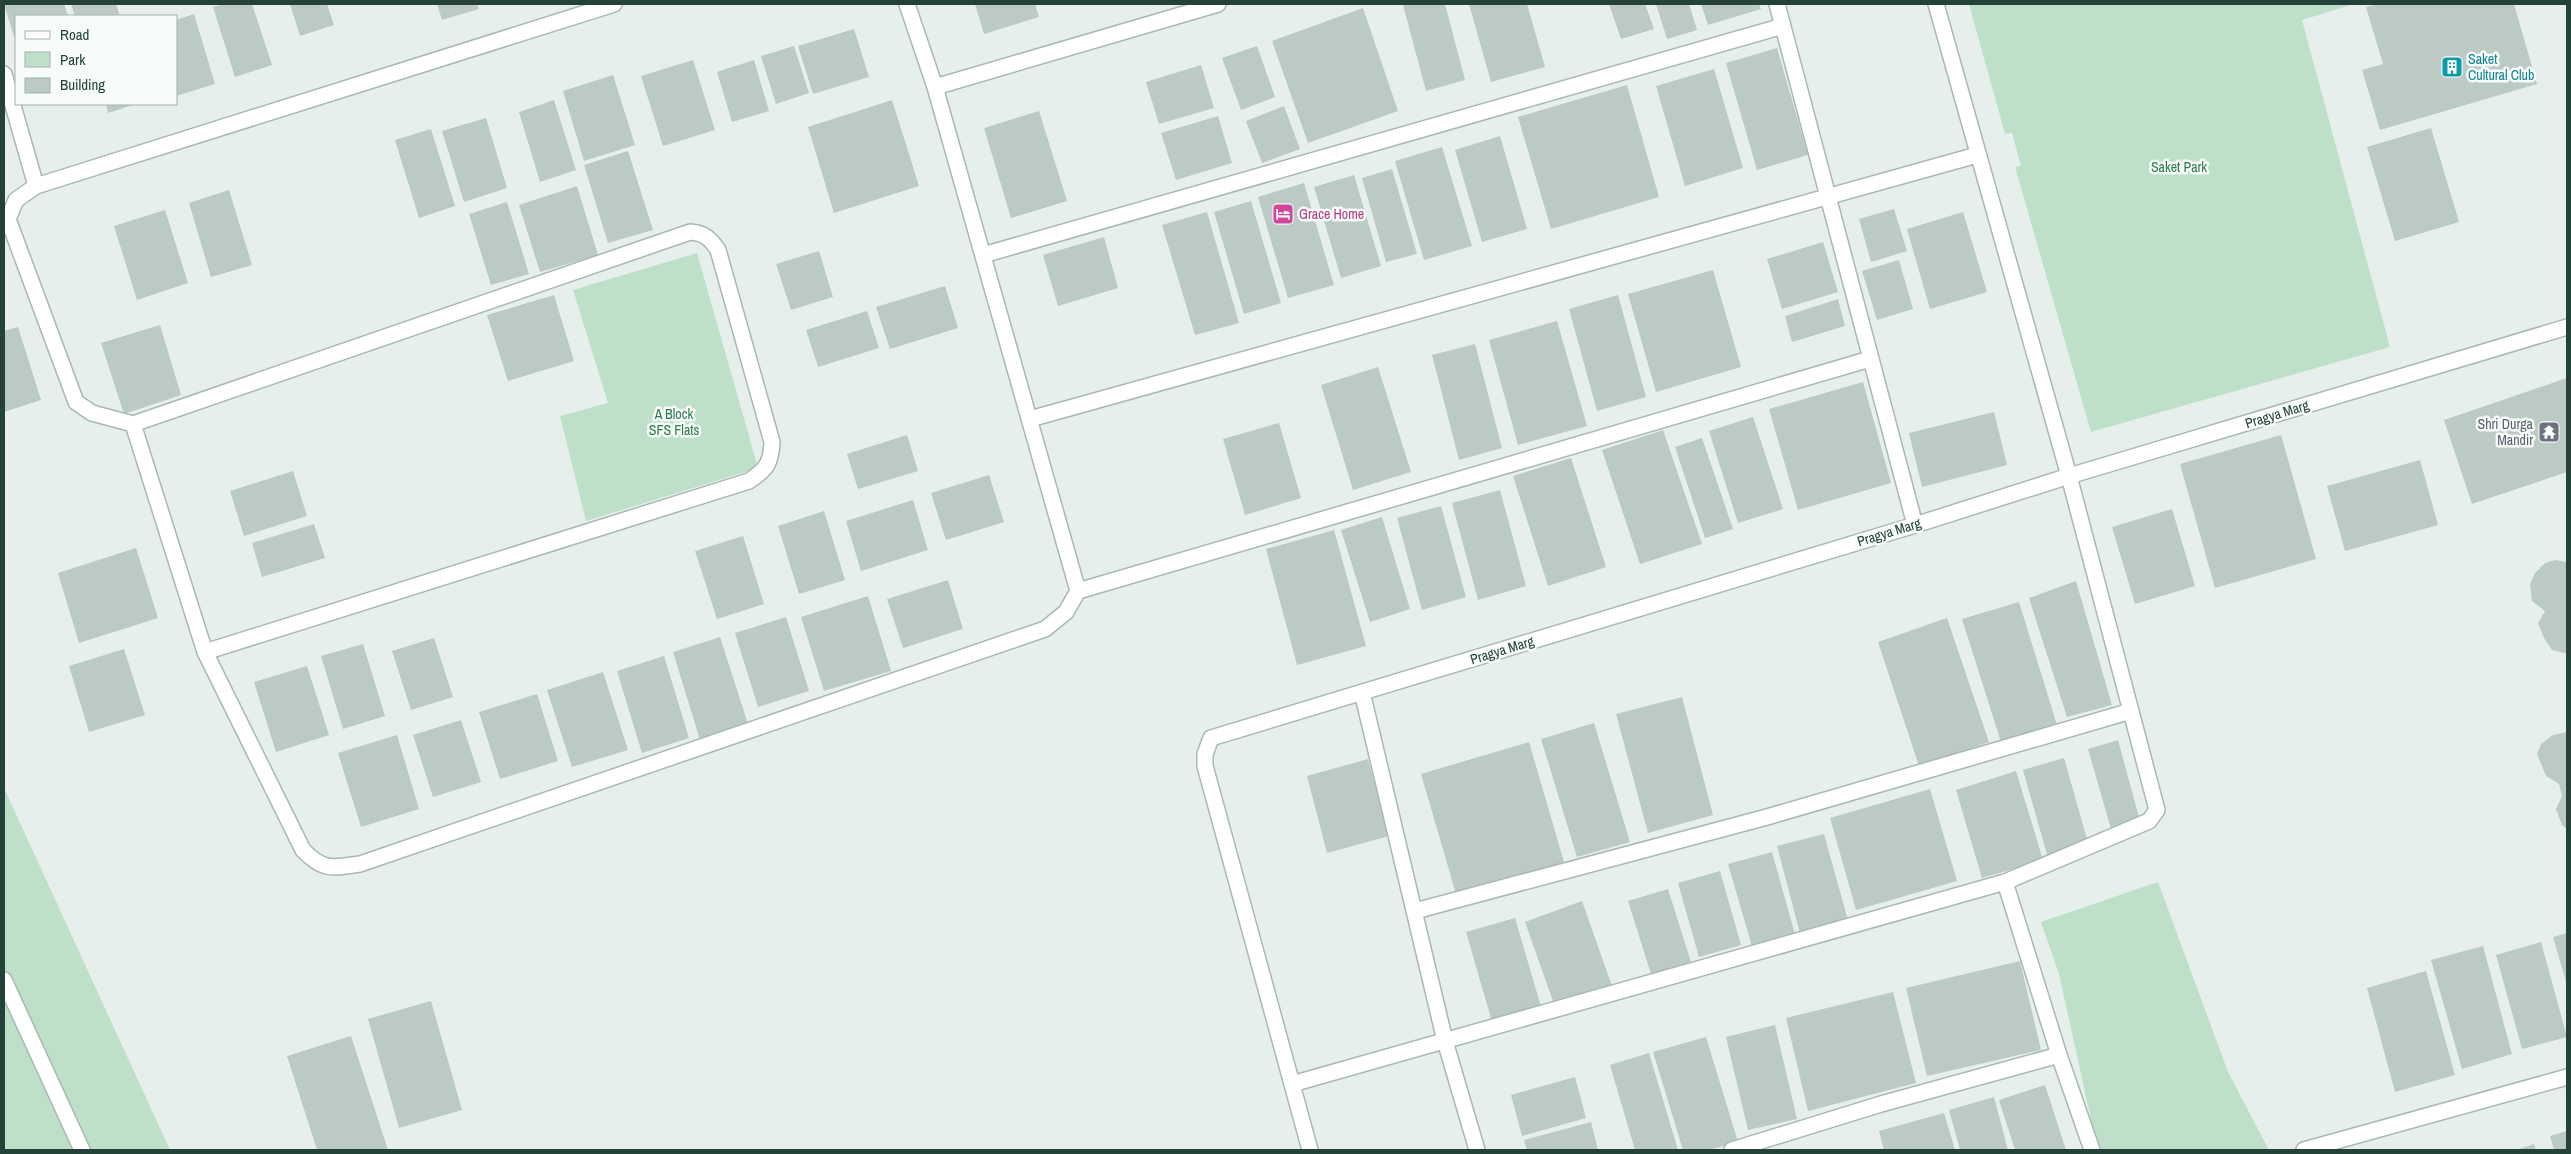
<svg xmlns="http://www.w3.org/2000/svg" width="2571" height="1154" viewBox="0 0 2571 1154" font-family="'Archivo Narrow',sans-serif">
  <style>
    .green { fill: #bfe0c8 }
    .building { fill: #bbcac4 }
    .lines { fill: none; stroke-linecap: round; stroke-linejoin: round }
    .lane-casing { stroke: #a8b8b2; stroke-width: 18 }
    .street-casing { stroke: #a8b8b2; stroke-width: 18 }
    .lane { stroke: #fff; stroke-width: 15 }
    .street { stroke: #fff; stroke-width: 15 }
    .labels { text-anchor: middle; stroke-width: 5; stroke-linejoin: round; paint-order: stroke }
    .culture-label { font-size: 14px; fill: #0d838f; stroke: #f7fbf9; text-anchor: start }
    .park-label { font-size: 14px; fill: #2d7a4b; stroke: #f7fbf9 }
    .hotel-label { font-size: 14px; fill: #b23c85; stroke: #f7fbf9; text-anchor: start }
    .street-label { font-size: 14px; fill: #24423a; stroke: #f7fbf9 }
    .worship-label { font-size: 14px; fill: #5b616d; stroke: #f7fbf9; text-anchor: end }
  </style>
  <rect width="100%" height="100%" fill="#e6efeb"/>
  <path class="green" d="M1969 4H2354L2302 20 2390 347 2091 432 2015 167 2021 166 2012 133 2005 134Z
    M697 253 758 468 586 521 560 416 608 403 573 290Z
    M4 788 170 1150H4Z
    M2158 882 2228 1072 2269 1150H2100L2094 1133 2059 974 2041 922Z"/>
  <path class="building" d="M4 4H64L68 16H16V43Z
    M71 4H116L120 16H75Z
    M224 4H252L272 65 235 77 213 7Z
    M290 4H327L334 25 300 36Z
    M437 4H477L479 9 442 20Z
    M975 4H1035L1039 17 984 34Z
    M1409 4H1445L1465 80 1426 91 1403 5Z
    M1469 4H1527L1545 67 1491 82Z
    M1609 4H1645L1654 29 1621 39Z
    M1656 4H1689L1697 30 1667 39Z
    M1701 4H1759L1761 9 1708 25Z
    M2377 4H2514L2537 84 2380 130 2362 70 2383 64 2366 7Z
    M1363 8 1398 111 1308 143 1272 41Z
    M194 14 215 84 176 96V20Z
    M854 29 869 77 813 94 798 46Z
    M794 46 809 93 776 104 761 56Z
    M1257 46 1275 97 1241 110 1222 58Z
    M1777 48 1808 155 1757 170 1726 63Z
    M693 60 715 130 663 146 641 76Z
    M754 60 769 111 732 122 717 72Z
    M1201 65 1214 108 1159 124 1146 82Z
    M1714 69 1743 168 1685 186 1656 86Z
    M613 75 635 145 584 161 563 91Z
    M1627 85 1659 197 1551 229 1518 117Z
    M554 100 576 170 540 182 519 112Z
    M892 100 919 186 834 213 808 127Z
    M106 104H136L108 113Z
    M1284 106 1300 149 1262 163 1246 121Z
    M1039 111 1067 201 1011 218 984 128Z
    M1218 116 1232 163 1176 180 1161 133Z
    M486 118 507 188 464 202 442 131Z
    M2431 128 2459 222 2395 241 2367 147Z
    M431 129 455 206 419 218 395 140Z
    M1500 136 1527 229 1482 242 1455 150Z
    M1442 147 1472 246 1424 260 1395 161Z
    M628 151 653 230 608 243 584 165Z
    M1392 169 1417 254 1386 262 1362 178Z
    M1354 175 1381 266 1341 278 1314 187Z
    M1304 183 1334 285 1288 298 1258 197Z
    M577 186 598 255 540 272 519 205Z
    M229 190 252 265 211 277 189 203Z
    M1251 201 1281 303 1244 314 1214 212Z
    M507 202 529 274 491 285 469 214Z
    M1894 209 1907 251 1871 262 1859 219Z
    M165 210 188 283 137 300 114 226Z
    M1207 212 1239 323 1195 335 1162 225Z
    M1963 212 1987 292 1930 309 1907 229Z
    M1104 237 1118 288 1058 306 1043 255Z
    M1823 242 1838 292 1782 309 1767 259Z
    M819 251 833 297 791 310 776 264Z
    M1899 260 1913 309 1877 320 1862 271Z
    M1713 270 1741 367 1656 392 1628 294Z
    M945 286 958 328 890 349 876 307Z
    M554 295 574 361 508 381 487 315Z
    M1618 295 1646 397 1597 411 1569 309Z
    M1838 299 1845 326 1792 342 1785 316Z
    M867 311 879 348 818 367 806 330Z
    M1557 321 1587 426 1518 445 1489 340Z
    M160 325 181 395 124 414 101 343Z
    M18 327 41 400 4 412V331Z
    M1475 344 1502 448 1459 460 1432 355Z
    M1378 367 1411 472 1353 490 1321 385Z
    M2567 378V472L2472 504 2444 420Z
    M1863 382 1891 483 1798 510 1769 409Z
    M1994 412 2007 465 1922 487 1909 433Z
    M1753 417 1783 509 1738 523 1709 431Z
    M1279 423 1301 498 1245 515 1223 439Z
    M1663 430 1702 544 1640 564 1602 450Z
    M907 435 918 471 858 489 847 454Z
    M2281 435 2316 559 2215 588 2180 464Z
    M1702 438 1733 529 1705 538 1675 447Z
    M1571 458 1606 567 1548 586 1513 476Z
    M2420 460 2438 525 2345 551 2327 486Z
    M293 471 307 516 244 536 230 491Z
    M989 475 1004 522 946 540 931 493Z
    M1500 490 1526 586 1478 600 1452 503Z
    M913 500 928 550 861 571 846 521Z
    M1441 506 1466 597 1422 610 1397 518Z
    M2172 509 2195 586 2135 604 2112 527Z
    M824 511 845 580 799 594 778 526Z
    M1382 517 1410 609 1370 622 1341 530Z
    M314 524 325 558 262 577 252 543Z
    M1334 530 1366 646 1297 665 1266 549Z
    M743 536 764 604 717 619 695 551Z
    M136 548 158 618 79 643 58 573Z
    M2555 560 2567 562V652L2564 653 2552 650 2544 638 2538 623 2545 611 2532 601 2530 584 2535 573 2545 563Z
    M948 580 963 629 903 648 887 599Z
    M2076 581 2112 705 2067 717 2029 598Z
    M868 596 891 671 824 691 801 617Z
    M2019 602 2057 725 2001 742 1962 619Z
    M786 617 809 691 758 707 735 633Z
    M1947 618 1989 742 1919 766 1878 642Z
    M720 637 748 724 700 740 673 652Z
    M434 638 453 697 411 710 392 651Z
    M363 644 385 716 343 729 321 656Z
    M124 649 145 715 89 732 69 666Z
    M664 656 689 738 642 753 617 671Z
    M307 666 329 735 276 752 254 682Z
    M603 672 628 750 572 767 547 690Z
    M537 694 558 761 500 779 479 712Z
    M1682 697 1713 815 1648 833 1616 714Z
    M461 720 481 782 433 797 413 735Z
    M1594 723 1630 842 1577 857 1541 739Z
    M2567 732V829L2562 825 2556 809 2562 796 2559 784 2546 776 2537 754 2541 744 2553 735Z
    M397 735 419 809 361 827 338 753Z
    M2118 740 2140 821 2111 829 2088 749Z
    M1529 742 1564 862 1456 894 1421 774Z
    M2064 758 2089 846 2048 858 2023 770Z
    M1368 759 1389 836 1327 853 1307 776Z
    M2016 771 2043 860 1982 878 1956 790Z
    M1930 789 1957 881 1856 910 1830 818Z
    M1824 834 1849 924 1801 937 1777 846Z
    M1772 852 1796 938 1753 950 1728 864Z
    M1720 871 1741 945 1699 957 1678 883Z
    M1668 889 1691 962 1651 974 1628 901Z
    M1582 901 1612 986 1555 1007 1525 922Z
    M1515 918 1542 1010 1493 1025 1466 932Z
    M2567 933V985L2553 937Z
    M2541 942 2567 1037 2522 1049 2496 955Z
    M2483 946 2512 1054 2462 1069 2431 960Z
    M2020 961 2041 1050 1927 1076 1906 988Z
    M2426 971 2455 1075 2395 1092 2367 988Z
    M1893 992 1916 1083 1808 1111 1786 1018Z
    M431 1001 462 1110 399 1128 368 1019Z
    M1775 1025 1797 1119 1748 1130 1726 1037Z
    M351 1036 388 1150H317L287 1056Z
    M1706 1037 1738 1142 1709 1150H1683L1653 1052Z
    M1649 1053 1678 1150H1635L1610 1065Z
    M1575 1077 1586 1118 1522 1136 1511 1095Z
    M2045 1085 2066 1150H2015L1999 1100Z
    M1994 1097 2008 1150H1960L1949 1110Z
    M1944 1113 1955 1150H1884L1879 1131Z
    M1591 1122 1598 1150H1527L1524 1140Z
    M2567 1131V1150H2554L2550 1136Z
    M2534 1144 2536 1150H2516Z"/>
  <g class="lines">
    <g class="lane-casing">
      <path id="lane" d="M1777 4 1915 525
        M1936 4 2069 476 2166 447
        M4 74 36 186
        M935 87 1218 4
        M983 255 1783 26
        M1030 419 1977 155
        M133 424 205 652 303 850C323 871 332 868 360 864L1045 629 1066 612 1078 591 935 87 907 4
        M1078 591 1870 359
        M205 652 749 481C767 469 771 463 772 442L718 250C710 238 704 233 690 232L133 424 92 413 76 402 8 219 16 200 36 186 614 4
        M4 980 82 1150
        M2304 1150 2567 1077"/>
    </g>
    <g class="street-casing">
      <path id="street" d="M2166 447 2567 327
        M1362 692 1445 1041 1477 1150
        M2005 882 2059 1055 2092 1150
        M1415 911 1767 817 2131 711
        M1292 1084 2005 882 2149 821 2157 810 2069 476 1915 525 1211 738 1205 754V766L1310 1150
        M1732 1150 1881 1104 2059 1055"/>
    </g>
    <use href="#lane" class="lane"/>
    <use href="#street" class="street"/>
  </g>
  <defs>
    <g id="building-square" transform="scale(1.125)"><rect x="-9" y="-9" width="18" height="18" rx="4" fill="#0f9aa8" stroke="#f7fbf9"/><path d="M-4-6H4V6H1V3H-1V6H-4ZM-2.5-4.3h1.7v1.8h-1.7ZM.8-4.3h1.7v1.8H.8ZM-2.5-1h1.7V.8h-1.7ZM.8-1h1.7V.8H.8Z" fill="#fff"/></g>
    <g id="hotel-square" transform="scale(1.125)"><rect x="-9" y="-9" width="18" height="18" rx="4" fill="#d1479c" stroke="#f7fbf9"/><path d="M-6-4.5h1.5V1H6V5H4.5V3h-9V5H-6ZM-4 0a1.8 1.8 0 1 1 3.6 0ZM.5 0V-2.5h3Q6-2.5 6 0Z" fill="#fff"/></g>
    <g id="temple-square" transform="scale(1.125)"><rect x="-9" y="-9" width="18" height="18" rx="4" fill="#6b7280" stroke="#f7fbf9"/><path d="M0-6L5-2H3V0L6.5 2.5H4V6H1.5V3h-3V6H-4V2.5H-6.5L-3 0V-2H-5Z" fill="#fff"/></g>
  </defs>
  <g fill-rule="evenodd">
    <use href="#building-square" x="2452" y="67"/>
    <use href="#hotel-square" x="1283" y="214"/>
    <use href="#temple-square" x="2549" y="432"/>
  </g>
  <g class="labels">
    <g class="culture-label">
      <text x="2468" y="64">Saket<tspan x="2468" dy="16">Cultural Club</tspan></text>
    </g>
    <g class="park-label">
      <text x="2179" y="172">Saket Park</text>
      <text x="674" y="419">A Block<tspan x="674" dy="16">SFS Flats</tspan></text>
    </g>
    <g class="hotel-label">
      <text x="1299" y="219">Grace Home</text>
    </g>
    <g class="street-label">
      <text transform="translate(2277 414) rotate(-17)" y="5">Pragya Marg</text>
      <text transform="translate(1889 532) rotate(-17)" y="5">Pragya Marg</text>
      <text transform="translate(1502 650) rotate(-17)" y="5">Pragya Marg</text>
    </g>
    <g class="worship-label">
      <text x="2533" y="429">Shri Durga<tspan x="2533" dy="16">Mandir</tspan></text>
    </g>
  </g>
  <rect width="2571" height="1154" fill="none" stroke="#24423a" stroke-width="10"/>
  <rect x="15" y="15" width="162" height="90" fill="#f7fbf9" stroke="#a3b1ad"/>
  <rect x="25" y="31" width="25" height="8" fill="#ffffff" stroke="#a3b1ad"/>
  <text x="60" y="40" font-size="15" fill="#24423a">Road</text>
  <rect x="25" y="52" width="25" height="15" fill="#bfe0c8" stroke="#a3b1ad"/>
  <text x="60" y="65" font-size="15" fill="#24423a">Park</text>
  <rect x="25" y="78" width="25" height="15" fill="#bbcac4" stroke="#a3b1ad"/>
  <text x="60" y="90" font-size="15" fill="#24423a">Building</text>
</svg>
